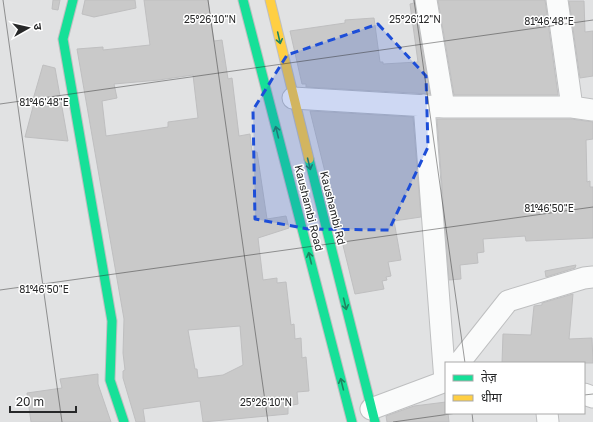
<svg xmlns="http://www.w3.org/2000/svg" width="593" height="422" viewBox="0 0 593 422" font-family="'Golos Text','Noto Sans Devanagari',sans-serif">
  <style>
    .building { fill: #c9c9c9; stroke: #bfbfc0; fill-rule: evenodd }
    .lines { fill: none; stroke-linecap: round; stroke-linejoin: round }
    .street-casing { stroke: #bebfc0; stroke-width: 23 }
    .fast-casing { stroke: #bebfc0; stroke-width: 11 }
    .slow-casing { stroke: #bebfc0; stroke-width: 11 }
    .street { stroke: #fafbfb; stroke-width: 21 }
    .fast { stroke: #16e098; stroke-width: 9 }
    .slow { stroke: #ffcf43; stroke-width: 9 }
    .oneway { stroke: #1e8460 }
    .marked { fill: #1d4ed8; fill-opacity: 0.2; stroke: #1d4ed8; stroke-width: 3; stroke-dasharray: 8 5; stroke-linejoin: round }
    .ticks { fill: none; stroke: #272829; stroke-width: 1; stroke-opacity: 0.45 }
    .labels { text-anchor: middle; stroke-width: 3; stroke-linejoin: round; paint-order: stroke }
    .street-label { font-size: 11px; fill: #272829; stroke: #fff }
    .ticks-label { font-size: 10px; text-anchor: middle; fill: #272829; stroke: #fff; stroke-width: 3; stroke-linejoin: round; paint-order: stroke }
  </style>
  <rect width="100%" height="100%" fill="#e1e2e3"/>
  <path class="building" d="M53 0H60L58 10 52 9Z
    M85 0H135L136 8 94 17 82 14Z
    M144 0H208L214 41 222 40 228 79 232 78 239 136 250 134 252 152H257L267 219 286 216 289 228 258 238 263 280 277 278V283L286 282 291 325 294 324 295 339 301 338 302 358 306 357 309 391 297 392 298 404 288 406V414L203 422 200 401 143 409 145 422H136L123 378V371L125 370 123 353 124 319 77 49 103 47V50L150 45ZM193 75 198 118 168 122V127L106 136 102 101 117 98 114 84 159 80ZM240 326 243 365 223 375 198 378 197 369H195L188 330Z
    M414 0 430 94 306 87V84H302L290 31 345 23V20L374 18 380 62H383V64L418 62 410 4 414 3Z
    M438 0H545L558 95H454Z
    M569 1H584L585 32 593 31V76L580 78Z
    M43 65 55 68 68 141 25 137 34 103H32Z
    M310 111 413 117 421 217 394 221 401 260 388 262 391 276 386 277 387 280 382 281 384 289 355 294Z
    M437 119H571L593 122V139L586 140 587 182 590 181V187H593V238L526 241 525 236 483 239 484 252 477 253 478 263 460 265 461 279 449 280Z
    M576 265 575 268 546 277 545 271Z
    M573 294 569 339 592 338 593 363H502L503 334 531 335 534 306 542 305V303Z
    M98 374V384L111 422H31L27 393 62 388 60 379Z
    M446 402V413H448L449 422H387L386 416 414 406Z"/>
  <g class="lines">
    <g class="street-casing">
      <path id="street" d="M426 0 444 107
        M557 0 572 107 593 110
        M293 98 444 107H572
        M424 105 445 381
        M459 363 508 301 584 278 593 277
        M584 394 593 397
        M371 409 446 381
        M547 413 548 422"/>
    </g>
    <g class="fast-casing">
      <path id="fast" d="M73 0 63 39 112 321 110 380 124 422
        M243 0 352 422
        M309 159 375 422"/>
    </g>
    <g class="slow-casing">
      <path id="slow" d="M270 0 309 159"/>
    </g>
    <use href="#street" class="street"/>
    <use href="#fast" class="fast"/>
    <use href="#slow" class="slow"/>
  </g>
  <defs><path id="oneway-shaft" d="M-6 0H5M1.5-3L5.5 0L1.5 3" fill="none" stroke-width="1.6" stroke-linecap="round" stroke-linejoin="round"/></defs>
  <g class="oneway">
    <use href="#oneway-shaft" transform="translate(279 38) rotate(77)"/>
    <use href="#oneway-shaft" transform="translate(277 132) rotate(-104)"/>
    <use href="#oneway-shaft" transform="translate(309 164) rotate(76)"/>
    <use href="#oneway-shaft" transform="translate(310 258) rotate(-104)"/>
    <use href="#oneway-shaft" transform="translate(345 304) rotate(76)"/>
    <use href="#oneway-shaft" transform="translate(342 384) rotate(-104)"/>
  </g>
  <path class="marked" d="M378 24 426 76 428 147 389 230 308 229 255 219 253 110 287 55Z"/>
  <path class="ticks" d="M3 0 62 422M208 0 268 422M414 0 465 363M0 104 593 20M0 290 593 207M584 395 593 394M472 413 473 422M393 422 457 413"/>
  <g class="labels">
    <g class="street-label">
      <text transform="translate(309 208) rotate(76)" y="4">Kaushambi Road</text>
      <text transform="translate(333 208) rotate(76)" y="4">Kaushambi Rd</text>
    </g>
  </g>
  <g class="ticks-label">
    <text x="210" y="23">25°26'10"N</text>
    <text x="415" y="23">25°26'12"N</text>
    <text x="549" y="25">81°46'48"E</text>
    <text x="44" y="106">81°46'48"E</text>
    <text x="549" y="212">81°46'50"E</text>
    <text x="44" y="293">81°46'50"E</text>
    <text x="266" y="406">25°26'10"N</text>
  </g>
  <rect x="445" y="362" width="140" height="52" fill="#ffffff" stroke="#a9a9a9"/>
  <rect x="453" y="375" width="20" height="6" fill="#16e098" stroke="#a9a9a9"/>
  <text x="481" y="382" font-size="12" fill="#272829">तेज़</text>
  <rect x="453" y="395" width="20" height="6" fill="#ffcf43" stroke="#a9a9a9"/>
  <text x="481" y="402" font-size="12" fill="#272829">धीमा</text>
  <g transform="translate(28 28) rotate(82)" stroke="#ffffff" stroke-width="3" paint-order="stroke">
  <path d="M0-3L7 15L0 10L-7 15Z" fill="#272829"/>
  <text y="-6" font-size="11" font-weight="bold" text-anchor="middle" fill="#272829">उ</text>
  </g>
  <path d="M10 406v6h66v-6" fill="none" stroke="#272829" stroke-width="2"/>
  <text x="16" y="406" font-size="12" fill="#272829" stroke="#ffffff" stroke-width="3" paint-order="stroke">20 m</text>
</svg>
